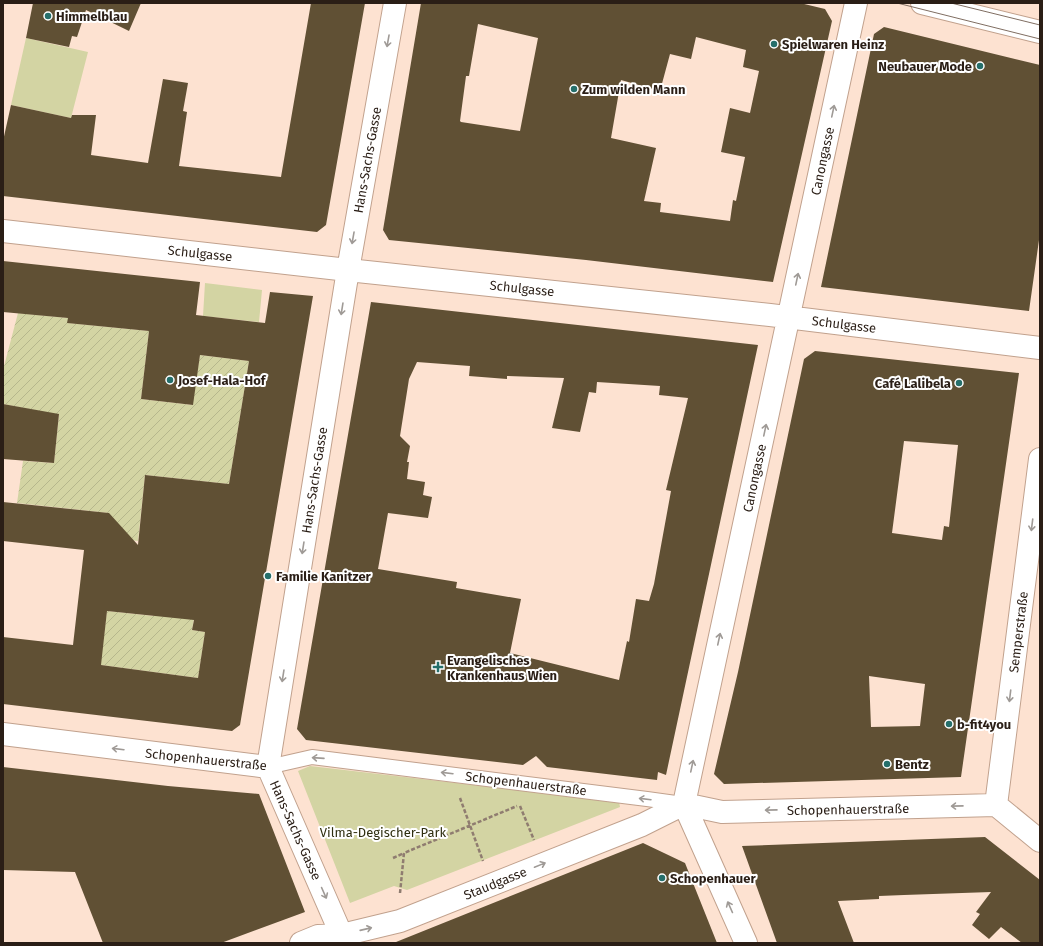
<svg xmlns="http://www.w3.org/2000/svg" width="1043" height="946" viewBox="0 0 1043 946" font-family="'Fira Sans',sans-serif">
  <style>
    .green { fill: #d3d4a3 }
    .garden { fill: url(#garden-furrows) }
    .building { fill: #605034; fill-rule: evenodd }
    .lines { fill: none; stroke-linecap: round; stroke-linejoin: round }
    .service-casing { stroke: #c1a18d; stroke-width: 16 }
    .minor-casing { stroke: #c1a18d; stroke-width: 24 }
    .secondary-casing { stroke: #c1a18d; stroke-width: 24 }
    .path { stroke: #8f7c70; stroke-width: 2.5; stroke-dasharray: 4 2; stroke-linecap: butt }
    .service { stroke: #fff; stroke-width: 14 }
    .minor { stroke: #fff; stroke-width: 22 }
    .secondary { stroke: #fff; stroke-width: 22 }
    .tram { stroke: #806e62; stroke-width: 1 }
    .oneway { stroke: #9f9a96 }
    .poi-dot { fill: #256f6b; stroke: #fff; stroke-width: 1.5 }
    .labels { text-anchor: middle; stroke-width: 4; stroke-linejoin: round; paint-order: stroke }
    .poi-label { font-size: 13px; font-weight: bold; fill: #2a1e16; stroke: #fff; text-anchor: start }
    .street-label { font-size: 13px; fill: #2a1e16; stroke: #fff }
    .park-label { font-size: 13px; fill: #2f2f10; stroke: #fff }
  </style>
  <defs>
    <pattern id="garden-furrows" width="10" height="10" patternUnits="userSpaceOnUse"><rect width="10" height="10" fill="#d3d4a3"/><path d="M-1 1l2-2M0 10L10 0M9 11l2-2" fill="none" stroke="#b5b68c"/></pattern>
  </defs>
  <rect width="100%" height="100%" fill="#fde2d1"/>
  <path class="green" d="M26 38 88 52 71 118 11 105Z
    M205 283 262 290 259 322 203 316Z
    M310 766 619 802 620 807 407 890 394 886 350 903 298 771Z"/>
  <path class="garden" d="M18 313 68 318V323L149 331 141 399 192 405 200 355 249 361 229 484 145 475 138 541 113 538 109 513 17 503 23 461 54 463 59 415 3 404V370Z
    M203 566 192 630 205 632 198 678 71 661 102 650 107 611 153 616Z"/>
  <path class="building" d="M33 3H141L129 31 86 10 77 37 72 36 69 47 26 38Z
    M311 3H365L326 225 317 232 3 196V141L11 105 71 118 72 115H96L91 155 148 163 163 79 188 83 183 111 187 112 179 166 281 177Z
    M421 3H800L825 9 832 21 773 282 586 260 389 240 383 230ZM478 24 538 38 520 131 461 122 460 121 466 76H469ZM696 37 746 50 743 67 759 71 750 113 730 108 721 152 745 157 736 201 733 200 730 221 660 212 661 203 644 201 656 148 611 138 621 80 660 91 670 54 691 59Z
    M884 27 1040 65V233L1029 311 821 287 874 34Z
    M3 261 200 282 196 315 265 323 270 292 313 296 240 725 232 731 3 704V637L73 645 84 550 3 541V502L109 513 138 545 145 475 229 484 249 361 200 355 193 405 141 399 149 331 67 323 68 318 3 312ZM107 611 194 620 192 630 205 632 198 678 101 665Z
    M371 302 758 345 666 775 658 772 657 780 547 767 536 756 523 765 306 740 297 729ZM417 362 470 366 469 376 507 379V376L564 378 552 428 580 432 589 392 596 393 597 382 660 386 659 395 688 398 666 490 671 491 654 584 649 601 636 599 629 642 627 641 619 680 510 653 521 599 456 588 457 582 378 569 388 513 428 518 432 497 423 495 425 482 407 479 409 462H407L410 446 400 436 409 379Z
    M815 351 1019 373 961 777 724 784 714 774 738 672 804 359ZM904 441 958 445 949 527 944 526 942 540 892 533ZM869 676 925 684 920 726 871 727Z
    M3 404 59 414 54 463 3 459Z
    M3 767 168 786 259 794 305 912 221 943H103L75 872 3 870Z
    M985 837 1040 880V943H1022L1001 927 989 939 972 925 980 914 976 912 991 892 904 895 879 896V899L838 901 854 943H777L742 846Z
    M643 843 685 863 717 943H396V942Z"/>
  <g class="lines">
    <g class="service-casing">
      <path id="service" d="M268 767 312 757 647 799 683 804"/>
    </g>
    <g class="minor-casing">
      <path id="minor" d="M3 231 348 270 770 315 1040 348
        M3 734 268 767
        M684 804 722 812 996 805 1040 841
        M996 805 1040 459
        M301 943 318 936 342 935 400 921 642 825 684 804
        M345 943 268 767 348 270 395 3
        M746 943 684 804 856 3"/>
    </g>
    <g class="secondary-casing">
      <path id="secondary" d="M922 3 1040 32"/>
    </g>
    <path class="path" d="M460 798 483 861
      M520 806 534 840
      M393 858 404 853
      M400 893 404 853 517 806"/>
    <use href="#service" class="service"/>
    <use href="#minor" class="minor"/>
    <use href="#secondary" class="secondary"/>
    <path class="tram" d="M897 3 1040 39
      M951 3 1040 25"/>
  </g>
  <defs><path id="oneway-shaft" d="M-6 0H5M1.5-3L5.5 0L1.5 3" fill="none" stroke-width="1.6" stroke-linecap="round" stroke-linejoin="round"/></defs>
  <g class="oneway">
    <use href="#oneway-shaft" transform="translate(388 41) rotate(100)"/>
    <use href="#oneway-shaft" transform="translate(833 111) rotate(-78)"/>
    <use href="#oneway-shaft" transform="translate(353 238) rotate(100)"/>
    <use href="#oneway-shaft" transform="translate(797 279) rotate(-78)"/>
    <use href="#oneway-shaft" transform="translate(342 309) rotate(99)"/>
    <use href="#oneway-shaft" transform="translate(765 430) rotate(-78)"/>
    <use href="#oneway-shaft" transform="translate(1032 525) rotate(97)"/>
    <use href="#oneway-shaft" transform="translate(303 548) rotate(99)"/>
    <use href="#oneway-shaft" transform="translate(719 639) rotate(-78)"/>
    <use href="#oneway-shaft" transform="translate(283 676) rotate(99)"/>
    <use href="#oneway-shaft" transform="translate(1010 696) rotate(97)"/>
    <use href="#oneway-shaft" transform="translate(118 749) rotate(-173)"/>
    <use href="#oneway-shaft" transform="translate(318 758) rotate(-176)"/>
    <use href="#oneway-shaft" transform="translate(692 766) rotate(-78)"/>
    <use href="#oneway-shaft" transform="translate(447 773) rotate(-173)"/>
    <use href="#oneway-shaft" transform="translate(645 799) rotate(-173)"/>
    <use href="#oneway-shaft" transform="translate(957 806) rotate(179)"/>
    <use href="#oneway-shaft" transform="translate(771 810) rotate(179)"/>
    <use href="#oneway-shaft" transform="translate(540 865) rotate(-22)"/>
    <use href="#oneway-shaft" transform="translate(324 893) rotate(66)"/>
    <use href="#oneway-shaft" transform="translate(730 907) rotate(-114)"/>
    <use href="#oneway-shaft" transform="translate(366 929) rotate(-13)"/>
  </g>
  <g class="poi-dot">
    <circle cx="48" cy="16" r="4"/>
    <circle cx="774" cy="44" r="4"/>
    <circle cx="980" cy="66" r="4"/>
    <circle cx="574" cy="89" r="4"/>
    <circle cx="170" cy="380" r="4"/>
    <circle cx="959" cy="383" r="4"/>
    <circle cx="268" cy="576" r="4"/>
    <path d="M436 661h4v4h4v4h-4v4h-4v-4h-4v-4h4z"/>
    <circle cx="949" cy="724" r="4"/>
    <circle cx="887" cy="764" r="4"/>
    <circle cx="662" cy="878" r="4"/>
  </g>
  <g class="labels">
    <g class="poi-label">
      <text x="56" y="21">Himmelblau</text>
      <text x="782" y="49">Spielwaren Heinz</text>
      <text x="972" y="71" text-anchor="end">Neubauer Mode</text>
      <text x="582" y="94">Zum wilden Mann</text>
      <text x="178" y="385">Josef-Hala-Hof</text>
      <text x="951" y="388" text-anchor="end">Café Lalibela</text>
      <text x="276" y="581">Familie Kanitzer</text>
      <text x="447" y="665">Evangelisches<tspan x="447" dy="15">Krankenhaus Wien</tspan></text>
      <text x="957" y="729">b-fit4you</text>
      <text x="895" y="769">Bentz</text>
      <text x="670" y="883">Schopenhauer</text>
    </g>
    <g class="street-label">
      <text transform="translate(367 160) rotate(-80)" y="5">Hans-Sachs-Gasse</text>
      <text transform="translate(822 161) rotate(-78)" y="5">Canongasse</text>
      <text transform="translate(200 253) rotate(6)" y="5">Schulgasse</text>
      <text transform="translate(522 288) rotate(6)" y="5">Schulgasse</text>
      <text transform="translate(844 324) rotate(7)" y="5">Schulgasse</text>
      <text transform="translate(754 478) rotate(-78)" y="5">Canongasse</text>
      <text transform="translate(314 480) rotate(-81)" y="5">Hans-Sachs-Gasse</text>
      <text transform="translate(1018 632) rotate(-83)" y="5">Semperstraße</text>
      <text transform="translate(206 759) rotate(6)" y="5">Schopenhauerstraße</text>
      <text transform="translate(526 783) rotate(7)" y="5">Schopenhauerstraße</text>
      <text transform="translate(848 809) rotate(-1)" y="5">Schopenhauerstraße</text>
      <text transform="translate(296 830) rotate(66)" y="5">Hans-Sachs-Gasse</text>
      <text transform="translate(495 883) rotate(-22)" y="5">Staudgasse</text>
    </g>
    <g class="park-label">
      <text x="383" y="837">Vilma-Degischer-Park</text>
    </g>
  </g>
  <rect width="1043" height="946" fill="none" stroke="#2a1e16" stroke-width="8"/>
</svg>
